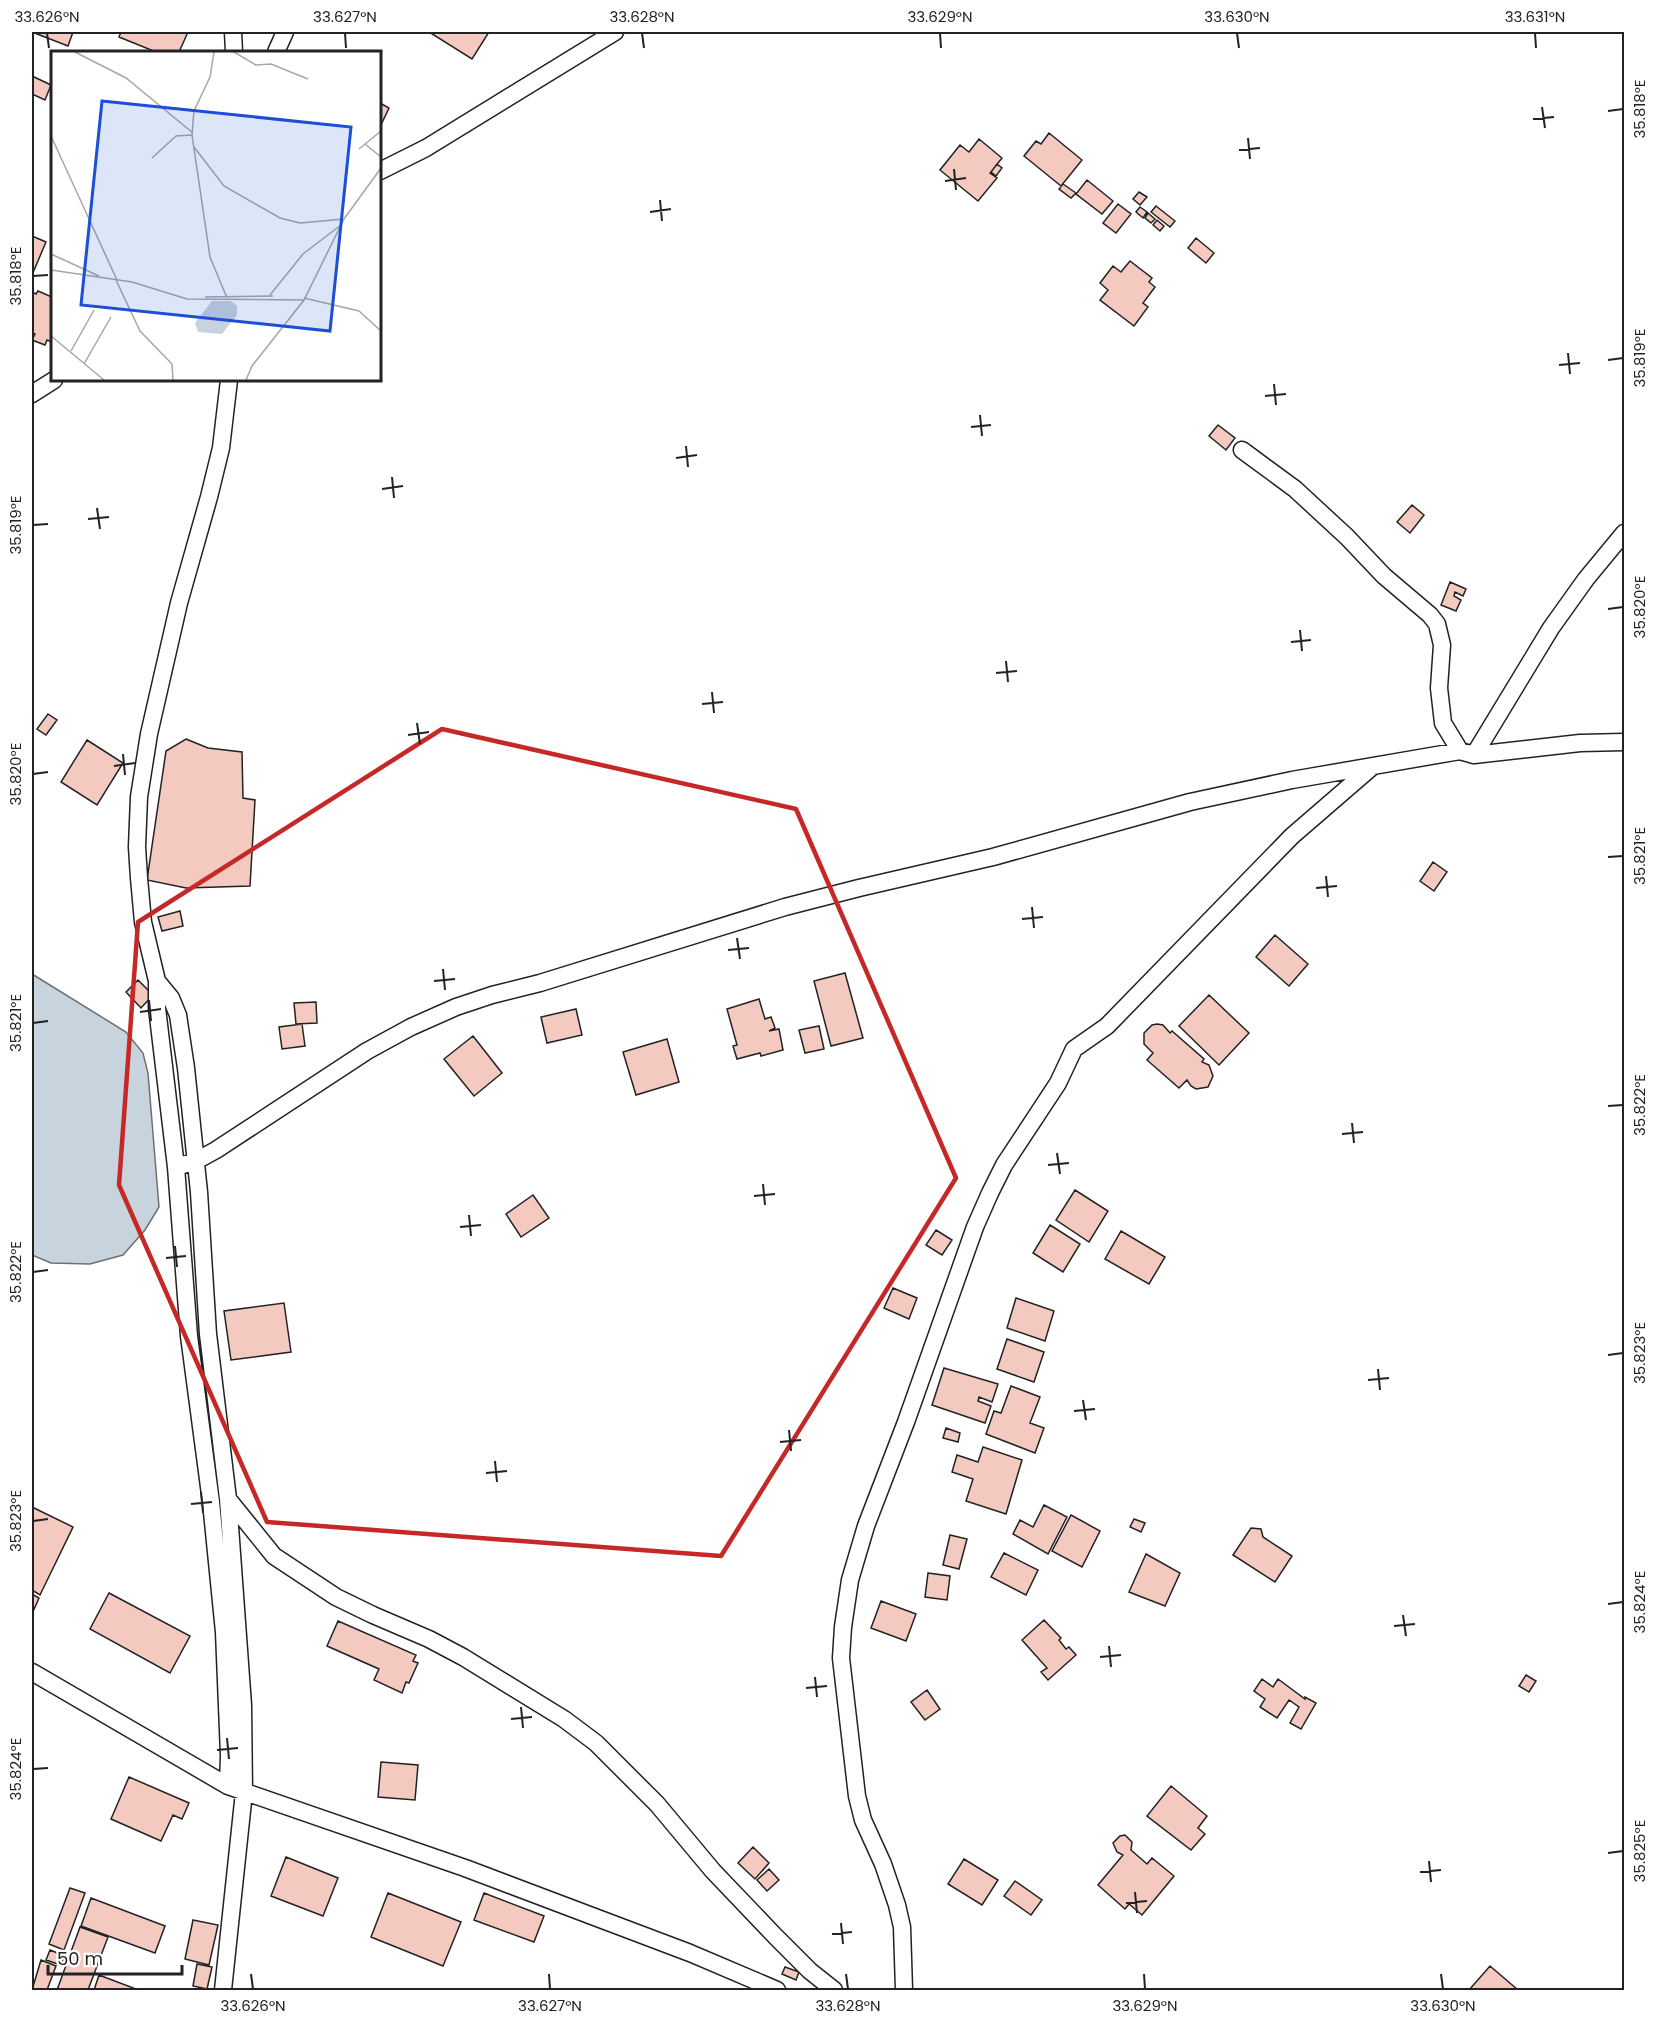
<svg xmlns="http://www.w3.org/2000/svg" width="1656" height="2022" viewBox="0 0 1656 2022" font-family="Poppins,sans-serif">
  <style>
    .water { fill: #c7d3dd; stroke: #6f6f6f; stroke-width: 1.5 }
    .building { fill: #f3c9c0; stroke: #222; stroke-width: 1.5 }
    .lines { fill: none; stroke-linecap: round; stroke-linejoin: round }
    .street-casing { stroke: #222; stroke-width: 19 }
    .street { stroke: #fff; stroke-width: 16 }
    .marked { fill: none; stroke: #c62828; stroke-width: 4.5; stroke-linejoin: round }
    .ticks { fill: none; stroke: #222; stroke-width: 2 }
    .inset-road { fill: none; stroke: #a7a7a7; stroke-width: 1.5 }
    .view { fill: #1d4ed8; fill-opacity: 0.15; stroke: #1d4ed8; stroke-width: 3 }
    .inset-edge { fill: none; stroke: #222; stroke-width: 3 }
    .neatline { fill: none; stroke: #222; stroke-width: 2 }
    .ticks-label { font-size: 15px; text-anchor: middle; fill: #222 }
  </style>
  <rect width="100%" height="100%" fill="#fff"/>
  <path class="water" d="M32 974 126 1032 143 1053 148 1073 159 1207 145 1230 123 1255 90 1264 51 1263 32 1255Z"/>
  <path class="building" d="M32 32H73L68 46Z
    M121 32H188L179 52H156L119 37Z
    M429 32H489L472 59Z
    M32 76 51 85 45 100 32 94Z
    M380 103 389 108 380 127Z
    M1049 133 1082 160 1061 186 1024 156 1036 141 1041 144Z
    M979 139 1002 158 990 173 997 178 978 201 940 170 960 145 969 152Z
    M997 164 1002 168 996 176 991 172Z
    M1087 180 1113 201 1102 214 1076 194Z
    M1063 184 1076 193 1071 198 1059 189Z
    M1139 192 1147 197 1140 205 1133 199Z
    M1118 204 1131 214 1116 233 1103 223Z
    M1156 206 1175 221 1170 227 1151 212Z
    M1140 207 1147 212 1143 218 1136 212Z
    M1148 213 1155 219 1151 223 1145 218Z
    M1157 220 1164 226 1160 231 1153 225Z
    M32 236 46 242 32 275Z
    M1196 238 1214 253 1206 263 1188 248Z
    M1130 261 1152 278 1149 282 1155 287 1143 303 1148 307 1134 326 1100 300 1108 290 1100 283 1113 266 1121 272Z
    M38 291 52 297V342L47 340 45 345 32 340 35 334 32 333V292L36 294Z
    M1218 425 1235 438 1226 450 1209 436Z
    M1412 505 1424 515 1410 533 1397 522Z
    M1450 582 1466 589 1463 596 1455 592 1454 596 1461 600 1456 611 1441 605Z
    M48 714 57 720 46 735 37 729Z
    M186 739 208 748 242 752 243 798 255 800 250 886 186 888 147 880 166 751Z
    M87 740 123 763 97 805 61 782Z
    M1433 862 1447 872 1434 891 1420 881Z
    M180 911 183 926 162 931 158 917Z
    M1275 935 1308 964 1289 986 1256 957Z
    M845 973 863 1038 831 1046 814 981Z
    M138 980 153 995 141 1008 126 992Z
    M1209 995 1249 1033 1219 1065 1179 1026Z
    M759 999 765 1019 771 1017 775 1028 769 1031 779 1029 783 1050 761 1056 760 1053 737 1059 733 1046 737 1045 727 1009Z
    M316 1002 317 1023 296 1024 294 1003Z
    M576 1009 582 1035 547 1043 541 1017Z
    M302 1024 305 1046 282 1049 279 1027Z
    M1157 1024 1163 1025 1170 1033 1172 1031 1204 1059 1202 1062 1209 1065 1213 1076 1208 1087 1196 1089 1191 1086 1187 1080 1179 1088 1147 1060 1153 1053 1144 1044V1033L1152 1025Z
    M819 1026 824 1049 805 1053 799 1030Z
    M473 1036 502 1073 474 1096 444 1059Z
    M667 1039 679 1082 636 1095 623 1052Z
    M1075 1190 1108 1211 1089 1242 1056 1220Z
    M533 1195 549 1218 521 1237 506 1214Z
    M1050 1225 1080 1244 1063 1272 1033 1253Z
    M936 1230 952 1240 942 1255 926 1245Z
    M1121 1231 1165 1257 1149 1284 1105 1259Z
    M893 1288 917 1298 909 1319 884 1308Z
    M1016 1298 1054 1311 1045 1341 1007 1328Z
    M284 1303 291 1352 231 1360 224 1311Z
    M1007 1339 1044 1352 1034 1382 997 1369Z
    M944 1368 998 1384 992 1402 979 1397 978 1401 991 1406 985 1423 932 1405Z
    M1011 1386 1040 1397 1030 1423 1044 1428 1035 1453 986 1434 994 1411 1001 1413Z
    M946 1428 960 1433 958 1442 943 1438Z
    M983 1447 1022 1460 1006 1514 966 1501 973 1479 952 1472 957 1455 978 1462Z
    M1044 1505 1067 1517 1048 1554 1013 1534 1020 1520 1033 1527Z
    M32 1507 73 1527 40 1595 32 1590Z
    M1071 1515 1100 1531 1082 1567 1052 1551Z
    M1134 1519 1145 1523 1141 1532 1130 1527Z
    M1251 1528 1261 1529 1263 1537 1292 1556 1275 1582 1233 1555Z
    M950 1535 967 1539 959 1569 943 1565Z
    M1004 1553 1038 1570 1026 1595 991 1577Z
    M1146 1554 1180 1573 1165 1606 1129 1592Z
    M928 1573 950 1576 947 1600 925 1597Z
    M109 1593 190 1636 170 1673 90 1629Z
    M32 1594 39 1598 32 1614Z
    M881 1601 916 1614 906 1641 871 1628Z
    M1044 1620 1061 1638 1059 1640 1066 1649 1069 1647 1076 1655 1048 1680 1041 1672 1047 1668 1022 1640Z
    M338 1621 416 1655 413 1661 418 1663 409 1683 406 1682 402 1693 374 1680 379 1669 327 1646Z
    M1526 1675 1536 1681 1529 1692 1519 1686Z
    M1262 1679 1273 1687 1278 1679 1305 1699V1697L1316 1703 1301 1729 1290 1723 1299 1707 1289 1700 1277 1718 1260 1707 1265 1699 1254 1691Z
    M927 1690 940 1709 925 1720 911 1702Z
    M381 1762 418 1765 415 1800 378 1797Z
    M129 1777 189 1803 182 1819 173 1815 161 1841 111 1819Z
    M1171 1786 1207 1816 1198 1828 1205 1834 1191 1850 1147 1816Z
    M1125 1835 1132 1842 1131 1850 1147 1864 1152 1858 1174 1876 1142 1915 1129 1904 1125 1909 1098 1885 1123 1855 1117 1852 1113 1843 1120 1836Z
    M753 1847 769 1863 755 1879 738 1863Z
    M286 1857 338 1878 323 1916 271 1896Z
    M964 1859 998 1880 982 1905 948 1884Z
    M769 1869 779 1880 767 1891 757 1880Z
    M1015 1881 1042 1900 1031 1915 1004 1896Z
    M70 1888 85 1893 64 1950 49 1944Z
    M388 1893 461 1922 443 1966 371 1937Z
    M484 1893 544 1916 534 1942 474 1920Z
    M91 1898 165 1926 155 1953 81 1926Z
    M193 1920 218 1925 209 1965 185 1959Z
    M80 1927 108 1937 88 1990H57Z
    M50 1950 65 1956 61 1965 46 1960Z
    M41 1960 56 1966 47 1990H32Z
    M197 1964 212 1967 207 1989 193 1986Z
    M1490 1966 1518 1990H1469Z
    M785 1967 799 1972 796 1980 782 1974Z
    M99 1975 136 1989 135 1990H94Z"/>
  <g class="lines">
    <g class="street-casing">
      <path id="street" d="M233 32 234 52
        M276 52 285 32
        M380 171 426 148 615 32
        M32 394 54 380
        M1242 450 1295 489 1347 537 1384 576 1430 615 1437 624 1442 645 1439 688 1443 723 1460 751
        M1474 755 1551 628 1586 579 1624 533
        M157 981 171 998 178 1015 186 1068 199 1192 208 1334 228 1499 243 1705 244 1792 223 1990
        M176 1167 196 1161 216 1150 367 1051 411 1027 456 1007 492 995 540 983 785 907 859 888 993 857 1190 802 1292 780 1460 751 1474 755 1580 743 1624 742
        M228 1499 274 1556 336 1597 373 1615 429 1639 463 1657 564 1719 596 1743 657 1804 713 1871 776 1937 810 1971 834 1990
        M32 1672 228 1786 465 1868 690 1953 777 1990
        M228 1786 229 1755 224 1632 211 1502 189 1336 176 1167 157 1008V981L143 922 139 878 137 847 139 797 149 734 179 603 209 497 221 448 229 380
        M904 1990 902 1927 897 1905 883 1864 863 1820 857 1796 841 1658 843 1627 850 1580 866 1526 906 1422 975 1227 990 1193 1004 1165 1058 1083 1074 1049 1107 1026 1292 836 1373 766"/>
    </g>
    <use href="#street" class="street"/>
  </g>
  <path class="marked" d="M442 729 796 809 956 1178 721 1556 267 1522 119 1185 138 922Z"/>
  <path class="ticks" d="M47 33 49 48M345 33 346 48M642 33 644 48M940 33 941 48M1237 33 1239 48M1535 33 1536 48M1542 107 1545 128M1608 111 1623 109M1533 119 1554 117M1248 138 1250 159M1239 150 1260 148M954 169 956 190M945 181 966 178M660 200 662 221M650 212 671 209M33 276 48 275M1568 353 1570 374M1608 360 1623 358M1559 365 1580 363M1274 384 1276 405M1265 396 1286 394M980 415 982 436M971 427 991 425M686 446 688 467M676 458 697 455M392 477 394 498M382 489 403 486M97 508 100 529M88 519 109 517M33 525 48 524M1608 609 1623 607M1300 630 1302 651M1291 642 1311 640M1006 661 1008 682M996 673 1017 671M712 692 714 713M702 704 723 702M417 723 420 744M408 735 429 732M123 754 125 775M114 766 135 763M33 774 48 772M1608 857 1623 856M1326 876 1328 897M1316 888 1337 886M1032 907 1034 928M1022 919 1043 917M737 938 740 959M728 950 749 948M443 969 445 990M434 981 455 979M149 1000 151 1021M140 1012 161 1009M33 1023 48 1021M1608 1106 1623 1105M1352 1123 1354 1143M1342 1134 1363 1132M1057 1153 1060 1174M1048 1165 1069 1163M763 1184 765 1205M754 1196 775 1194M469 1215 471 1236M460 1227 481 1225M175 1246 177 1267M166 1258 186 1256M33 1272 48 1270M1608 1355 1623 1353M1378 1369 1380 1390M1368 1380 1389 1378M1083 1400 1086 1420M1074 1411 1095 1409M789 1430 791 1451M780 1442 801 1440M495 1461 497 1482M486 1473 507 1471M201 1492 203 1513M191 1504 212 1502M33 1521 48 1519M1608 1604 1623 1602M1403 1615 1406 1636M1394 1626 1415 1624M1109 1646 1111 1667M1100 1657 1121 1655M815 1677 817 1697M806 1688 827 1686M521 1707 523 1728M511 1719 532 1717M227 1738 229 1759M217 1750 238 1748M33 1769 48 1768M1608 1853 1623 1851M1429 1861 1431 1882M1420 1872 1441 1870M1135 1892 1137 1913M1126 1903 1147 1901M841 1923 843 1944M832 1934 852 1932M251 1974 253 1989M549 1974 550 1989M846 1974 848 1989M1144 1974 1145 1989M1441 1974 1443 1989"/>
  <g transform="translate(51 51)">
    <rect width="330" height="330" fill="#fff"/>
    <path d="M161 250H180L186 255V264L171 283 147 281 144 272Z" fill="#c7d3dd"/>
    <path class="inset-road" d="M24 1 75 27 142 82M163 1 159 26 143 60 141 84 159 206 176 247M183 1 205 14 220 13 257 28M0 85 66 229M314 93 330 106M143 96 173 135 229 167 249 172 293 168M308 98 330 80M101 107 125 85 141 84M0 203 48 225M0 219 81 231 136 248 253 249M65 229 89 280 121 313 122 329M219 244 252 203 290 174M154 246 222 245M253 247 308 260 330 280M0 285 53 329M20 300 43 259M33 313 60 266M195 329 201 315 253 249 293 168 330 117"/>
    <path class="view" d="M51 50 300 76 279 280 30 254Z"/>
    <rect width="330" height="330" class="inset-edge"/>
  </g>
  <rect width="1656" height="2022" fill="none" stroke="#ffffff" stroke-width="66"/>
  <path d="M48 1965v9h134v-9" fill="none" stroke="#222222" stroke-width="3"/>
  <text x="57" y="1965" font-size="18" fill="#222222" stroke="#ffffff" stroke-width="4.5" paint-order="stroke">50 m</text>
  <rect x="33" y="33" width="1590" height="1956" class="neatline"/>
  <g class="ticks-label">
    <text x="47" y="22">33.626°N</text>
    <text x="345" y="22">33.627°N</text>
    <text x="642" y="22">33.628°N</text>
    <text x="940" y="22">33.629°N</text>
    <text x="1237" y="22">33.630°N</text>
    <text x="1535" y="22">33.631°N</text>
    <text transform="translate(1640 109) rotate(-90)" y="5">35.818°E</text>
    <text transform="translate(16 276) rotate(-90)" y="5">35.818°E</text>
    <text transform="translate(1640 358) rotate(-90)" y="5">35.819°E</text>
    <text transform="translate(16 525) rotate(-90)" y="5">35.819°E</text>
    <text transform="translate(1640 607) rotate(-90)" y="5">35.820°E</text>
    <text transform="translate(16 774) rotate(-90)" y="5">35.820°E</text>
    <text transform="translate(1640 856) rotate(-90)" y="5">35.821°E</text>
    <text transform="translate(16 1023) rotate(-90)" y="5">35.821°E</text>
    <text transform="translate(1640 1105) rotate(-90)" y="5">35.822°E</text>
    <text transform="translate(16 1272) rotate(-90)" y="5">35.822°E</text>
    <text transform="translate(1640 1353) rotate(-90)" y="5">35.823°E</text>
    <text transform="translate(16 1521) rotate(-90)" y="5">35.823°E</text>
    <text transform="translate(1640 1602) rotate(-90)" y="5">35.824°E</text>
    <text transform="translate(16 1769) rotate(-90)" y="5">35.824°E</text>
    <text transform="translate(1640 1851) rotate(-90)" y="5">35.825°E</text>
    <text x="253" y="2011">33.626°N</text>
    <text x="550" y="2011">33.627°N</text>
    <text x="848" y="2011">33.628°N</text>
    <text x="1145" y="2011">33.629°N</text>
    <text x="1443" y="2011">33.630°N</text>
  </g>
</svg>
